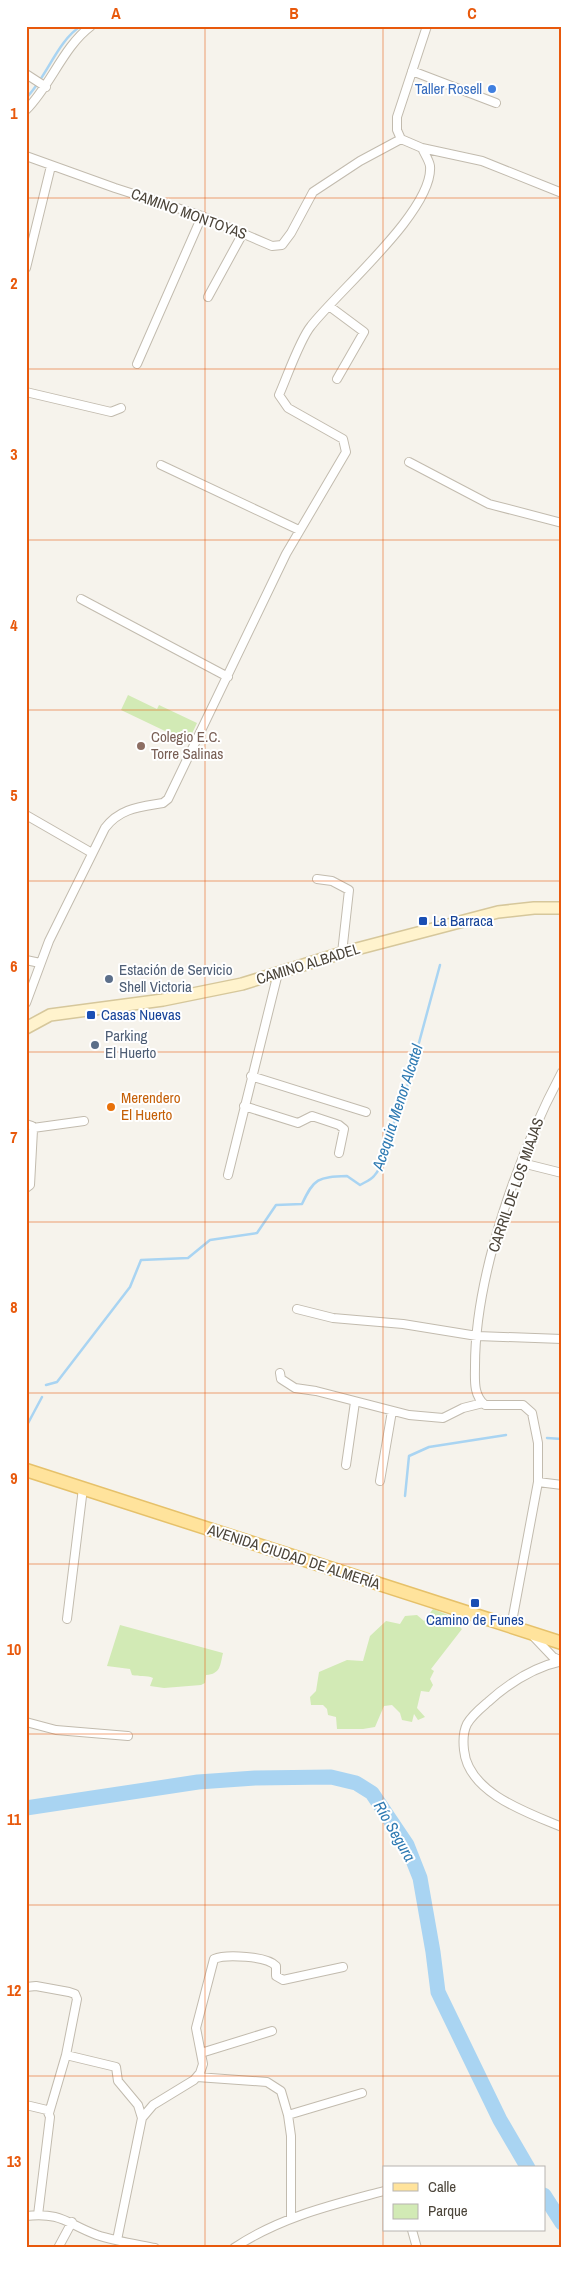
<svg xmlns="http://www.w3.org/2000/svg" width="588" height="2274" viewBox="0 0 588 2274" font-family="'Archivo Narrow',sans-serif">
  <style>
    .green { fill: #d2eab5 }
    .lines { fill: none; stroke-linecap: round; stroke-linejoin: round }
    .stream { stroke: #a9d4f2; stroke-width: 2.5 }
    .river { stroke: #a9d4f2; stroke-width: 15 }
    .street-casing { stroke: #c2bbae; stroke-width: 10 }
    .secondary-casing { stroke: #d6c79b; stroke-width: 14 }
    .primary-casing { stroke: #e6c16a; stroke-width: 15 }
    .street { stroke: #fff; stroke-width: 8 }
    .secondary { stroke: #fff3cd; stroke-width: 11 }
    .primary { stroke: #ffe39c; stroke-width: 12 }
    .grid { fill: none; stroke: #e8590c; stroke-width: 1; stroke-opacity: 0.55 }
    .shop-dot { fill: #3f7fe0; stroke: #fff; stroke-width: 2 }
    .education-dot { fill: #8d6e63; stroke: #fff; stroke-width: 2 }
    .transit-dot { fill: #1a4fb4; stroke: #fff; stroke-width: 2 }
    .service-dot { fill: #5c6f8a; stroke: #fff; stroke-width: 2 }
    .food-dot { fill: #e8710a; stroke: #fff; stroke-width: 2 }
    .labels { text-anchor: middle; stroke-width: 4; stroke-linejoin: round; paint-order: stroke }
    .shop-label { font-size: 15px; fill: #366cbe; stroke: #fff; text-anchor: end }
    .street-label { font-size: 15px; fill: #4b4439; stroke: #fff }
    .education-label { font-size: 15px; fill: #785e54; stroke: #fff; text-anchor: start }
    .transit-label { font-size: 15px; fill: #164399; stroke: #fff; text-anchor: start }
    .service-label { font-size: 15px; fill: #4e5e75; stroke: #fff; text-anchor: start }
    .food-label { font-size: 15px; fill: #c56008; stroke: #fff; text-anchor: start }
    .water-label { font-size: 16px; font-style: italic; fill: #2e7ab2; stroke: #fff }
    .neatline { fill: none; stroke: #e8590c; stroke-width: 2 }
    .grid-label { font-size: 16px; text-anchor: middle; font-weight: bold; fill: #e8590c }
  </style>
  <rect width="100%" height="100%" fill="#f6f3ec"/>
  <path class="green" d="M128 695 157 709 159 705 197 723 188 742 121 710Z
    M433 1609 448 1615 462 1629 431 1669 434 1671 430 1679 433 1685 429 1692 421 1691 417 1708 425 1717 418 1720 414 1714 412 1722 402 1720 400 1713 392 1705 384 1706 375 1727 363 1729H337L336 1717 328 1715 327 1709 323 1705H311L310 1697 316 1691 319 1672 347 1660 363 1661 370 1636 386 1621 400 1624 405 1616 417 1615 424 1621Z
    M120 1625 223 1653C220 1665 221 1674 206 1675L205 1683 201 1685 164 1688 150 1686 153 1678C147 1675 139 1677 132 1675L130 1669 107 1666Z"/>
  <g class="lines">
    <path class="stream" d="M26 98C47 77 57 41 81 26
      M46 1385 57 1382 130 1287 141 1260 188 1258 210 1240 257 1233 276 1205 302 1204C314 1178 318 1177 347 1176L360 1185C365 1182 371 1180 374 1176 390 1159 392 1112 407 1087L440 965
      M26 1427 42 1397
      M547 1438 562 1439
      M405 1496 409 1456 429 1447 506 1435"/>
    <path class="river" d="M26 1808 198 1782 255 1778 331 1777 356 1783 372 1793 407 1845 420 1878 433 1952 438 1992 500 2120 528 2168
      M544 2195 562 2223"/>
    <g class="street-casing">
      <path id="street" d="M412 71 496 103
        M26 74 46 87
        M26 110C51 85 63 47 91 26
        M422 148 482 161 562 193
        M26 156 115 188 202 216 272 246 282 245 291 233 313 192 360 161 401 139
        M26 268 51 166
        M208 297 243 233
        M329 306 364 332 337 379
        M137 364 202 216
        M26 392 111 412 121 408
        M409 462 489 504 562 523
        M161 465 299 530
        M81 599 228 677
        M26 815 92 853
        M317 879 332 881 349 890 342 953
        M26 960 40 963
        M26 1003 49 941 105 828C120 808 140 807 163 803L168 799 286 554 346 452 343 439 288 408 279 395C287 377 300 339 311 326 338 291 434 210 430 166 429 160 424 153 422 148L401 139 397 130V117L427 26
        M251 1076 366 1112
        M244 1106 298 1123 312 1116 339 1125 344 1129 339 1153
        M26 1124 32 1126 33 1130 30 1185 26 1188
        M33 1128 84 1121
        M522 1163 562 1173
        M228 1175 278 973
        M297 1309 333 1318 403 1324 477 1336 562 1339
        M280 1373 281 1379 295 1388 316 1391 409 1415 443 1418 463 1408 483 1403
        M346 1465 355 1402
        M380 1481 392 1411
        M538 1482 562 1485
        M67 1619 83 1488
        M511 1627 538 1482V1443L532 1413 523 1405H485C473 1395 475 1380 475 1366 475 1274 519 1153 562 1072
        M534 1637 553 1657 562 1661
        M562 1661C534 1667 509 1683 488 1702 481 1708 472 1715 467 1724 463 1732 463 1741 464 1750 468 1793 528 1813 562 1827
        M26 1722 56 1730 128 1736
        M26 1987 36 1986 69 1992 75 1994 77 1999 66 2055 49 2113
        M201 2053 272 2031
        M66 2055 116 2067 118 2081 138 2105 142 2118
        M197 2077 267 2082 281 2091 288 2115
        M26 2105 47 2110 50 2117 38 2215
        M26 2216C62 2212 67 2224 97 2235 115 2241 135 2244 155 2248
        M291 2218V2136L288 2115 362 2093
        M412 2230 417 2248
        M117 2240 142 2118 153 2105 194 2080 200 2073 203 2064 196 2028 214 1959C226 1954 267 1956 276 1966V1976L283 1980 343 1967
        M58 2248 72 2222
        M234 2248C280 2217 332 2205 384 2191"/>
    </g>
    <g class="secondary-casing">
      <path id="secondary" d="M26 1028 50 1015 163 1000 242 984 345 952 498 912 534 908H562"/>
    </g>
    <g class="primary-casing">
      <path id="primary" d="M26 1470 562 1643"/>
    </g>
    <use href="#street" class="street"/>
    <use href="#secondary" class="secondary"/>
    <use href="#primary" class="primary"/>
  </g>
  <path class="grid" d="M205 26V2248M383 26V2248M26 198H562M26 369H562M26 540H562M26 710H562M26 881H562M26 1052H562M26 1222H562M26 1393H562M26 1564H562M26 1734H562M26 1905H562M26 2076H562"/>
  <circle class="shop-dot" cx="492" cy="89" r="5"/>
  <circle class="education-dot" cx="141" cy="746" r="5"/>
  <g class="transit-dot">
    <rect x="418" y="916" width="10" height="10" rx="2.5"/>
    <rect x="86" y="1010" width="10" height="10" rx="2.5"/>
    <rect x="470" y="1598" width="10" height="10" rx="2.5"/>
  </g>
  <g class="service-dot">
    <circle cx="109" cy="979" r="5"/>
    <circle cx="95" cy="1045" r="5"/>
  </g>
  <circle class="food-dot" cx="111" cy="1107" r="5"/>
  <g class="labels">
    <g class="shop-label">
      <text x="482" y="94">Taller Rosell</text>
    </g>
    <g class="street-label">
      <text transform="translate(189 214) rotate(20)" y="5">CAMINO MONTOYAS</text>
      <text transform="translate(308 964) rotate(-17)" y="5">CAMINO ALBADEL</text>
      <text transform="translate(516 1185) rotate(-71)" y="5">CARRIL DE LOS MIAJAS</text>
      <text transform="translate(294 1557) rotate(18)" y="5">AVENIDA CIUDAD DE ALMERÍA</text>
    </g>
    <g class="education-label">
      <text x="151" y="742">Colegio E.C.<tspan x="151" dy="17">Torre Salinas</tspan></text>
    </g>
    <g class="transit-label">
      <text x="433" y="926">La Barraca</text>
      <text x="101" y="1020">Casas Nuevas</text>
      <text x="475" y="1625" text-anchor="middle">Camino de Funes</text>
    </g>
    <g class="service-label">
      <text x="119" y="975">Estación de Servicio<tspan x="119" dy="17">Shell Victoria</tspan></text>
      <text x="105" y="1041">Parking<tspan x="105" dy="17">El Huerto</tspan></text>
    </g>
    <g class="food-label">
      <text x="121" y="1103">Merendero<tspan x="121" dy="17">El Huerto</tspan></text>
    </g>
    <g class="water-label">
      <text transform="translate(397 1107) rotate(-72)" y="6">Acequia Menor Alcatel</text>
      <text transform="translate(395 1831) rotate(60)" y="6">Río Segura</text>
    </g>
  </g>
  <rect width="588" height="2274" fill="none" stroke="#ffffff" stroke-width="55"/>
  <rect x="383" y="2166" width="162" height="65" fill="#ffffff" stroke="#b7b4b0"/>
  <rect x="393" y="2183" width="25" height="8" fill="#ffe39c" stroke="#b7b4b0"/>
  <text x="428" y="2192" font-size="15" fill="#4b4439">Calle</text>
  <rect x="393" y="2204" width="25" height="15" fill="#d2eab5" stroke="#b7b4b0"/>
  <text x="428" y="2216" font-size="15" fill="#4b4439">Parque</text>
  <rect x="28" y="28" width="532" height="2218" class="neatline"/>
  <g class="grid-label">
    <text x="116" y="19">A</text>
    <text x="294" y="19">B</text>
    <text x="472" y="19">C</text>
    <text x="14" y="119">1</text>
    <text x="14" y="289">2</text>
    <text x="14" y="460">3</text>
    <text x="14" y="631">4</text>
    <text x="14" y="801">5</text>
    <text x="14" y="972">6</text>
    <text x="14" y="1143">7</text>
    <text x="14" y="1313">8</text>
    <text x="14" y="1484">9</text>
    <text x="14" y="1655">10</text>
    <text x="14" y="1825">11</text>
    <text x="14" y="1996">12</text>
    <text x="14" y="2167">13</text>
  </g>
</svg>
